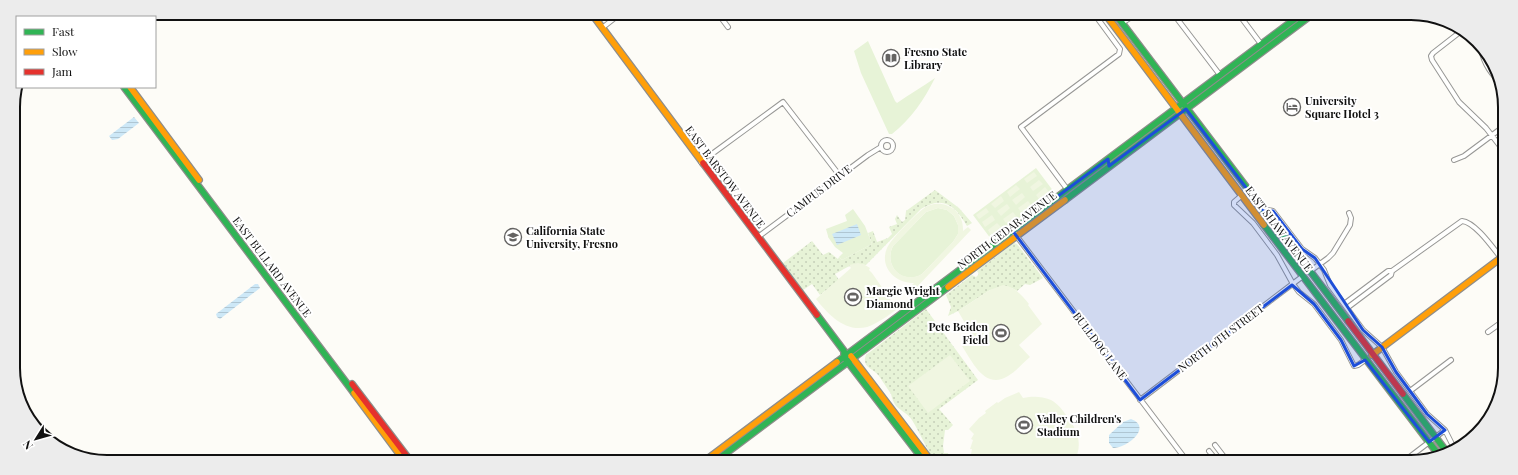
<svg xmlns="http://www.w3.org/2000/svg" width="1518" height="475" viewBox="0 0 1518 475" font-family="'Playfair Display',serif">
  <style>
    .grass { fill: url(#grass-dots) }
    .park { fill: #e7f3d7 }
    .pitch { fill: #f0f6e1; fill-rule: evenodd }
    .water { fill: url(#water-rules) }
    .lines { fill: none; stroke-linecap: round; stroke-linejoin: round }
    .street-casing { stroke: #979795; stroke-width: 6 }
    .fast-casing { stroke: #8e8d8b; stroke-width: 8 }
    .slow-casing { stroke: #8e8d8b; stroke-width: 8 }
    .jam-casing { stroke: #8e8d8b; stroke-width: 8 }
    .street { stroke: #fffffe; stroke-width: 4 }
    .fast { stroke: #30b455; stroke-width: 5.5 }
    .slow { stroke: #ff9f0a; stroke-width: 5.5 }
    .jam { stroke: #e5322d; stroke-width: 5.5 }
    .marked { fill: #1d4ed8; fill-opacity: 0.2; stroke: #1d4ed8; stroke-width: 3; stroke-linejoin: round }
    .labels { text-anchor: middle; stroke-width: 4; stroke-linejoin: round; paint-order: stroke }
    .poi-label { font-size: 11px; font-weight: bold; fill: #111; stroke: #fff; text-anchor: start }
    .street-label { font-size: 11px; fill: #111; stroke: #fff }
    .rim { fill: none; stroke: #111; stroke-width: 2 }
  </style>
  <defs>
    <pattern id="grass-dots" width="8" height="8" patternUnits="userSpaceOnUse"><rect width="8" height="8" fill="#e7f3d7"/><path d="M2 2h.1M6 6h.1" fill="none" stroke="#c5cfb8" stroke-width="1.8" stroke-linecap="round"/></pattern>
    <pattern id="water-rules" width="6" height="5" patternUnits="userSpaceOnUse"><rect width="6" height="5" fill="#cde8f7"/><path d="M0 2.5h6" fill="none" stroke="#afc6d3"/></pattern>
  </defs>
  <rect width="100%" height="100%" fill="#fdfcf7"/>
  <path class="grass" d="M935 190 959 208 972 223 967 226C955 206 944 195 921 209L866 265C853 262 846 268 835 274L839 280 820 295 812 284 803 290 783 263 812 241 823 255 829 252 838 259 839 257 842 260 872 244 868 233 873 231 877 242 888 238 892 234 889 227 897 224 895 219 897 215 902 222 905 220 906 211Z
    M1014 243 1017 244 1043 278 1030 285 1025 284 1017 291 1012 288 990 290 958 311 948 316 951 307 946 295 972 275 976 277 979 274 977 271Z
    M926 309 978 380 939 409 953 425 948 430H945L943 446 944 453H948L950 461H935C926 448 920 433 912 420 907 413 901 411 896 406 893 402 892 398 891 394 887 388 883 382 879 376 873 368 861 367 866 355Z"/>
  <path class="park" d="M868 41 895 101 897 103C910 94 922 87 935 78 924 100 911 119 892 134H889L861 73 854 51Z
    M1036 168 1054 192 991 239 973 215Z
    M938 208 947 210 954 216 958 225V234L953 242 922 274C903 286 883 266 893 246L926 212Z
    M853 209 865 226 872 244 842 260 839 257 843 253 835 247 828 237V236L826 229 847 221 845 215Z"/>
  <path class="pitch" d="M1034 172 1037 176 1027 183 1024 179Z
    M1039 180 1043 184 1033 191 1030 187Z
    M1016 185 1020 189 1010 197 1007 192Z
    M1045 187 1049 192 1039 199 1036 195Z
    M1022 193 1025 197 1016 205 1012 200Z
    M1001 196 1004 201 995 208 991 204Z
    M1028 201 1031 205 1021 212 1018 208Z
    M934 204C951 202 964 214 963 231L968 227 971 230 913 291 910 287 914 283C895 283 879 267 887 248 891 239 915 215 923 209 926 206 930 205 934 204ZM938 208 947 210 954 216 958 225V234L953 242 922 274C903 285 883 266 893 246L926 212Z
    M1007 204 1010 208 1001 216 997 211Z
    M986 208 989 212 979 219 976 215Z
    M1013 212 1016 216 1006 223 1003 219Z
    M992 215 995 220 985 227 982 222Z
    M997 223 1001 227 991 235 988 230Z
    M858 263 865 265 870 268 869 270 872 273 897 309C890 314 884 319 876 323 851 338 830 317 816 299L851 268 849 265Z
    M1003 285C1015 287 1022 295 1029 304L1028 305 1042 324 1019 345 1030 357C1023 363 1016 371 1008 376 985 391 972 361 962 346L974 339 958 311 990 290Z
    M950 355 970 381 928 413 908 386Z
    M1019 392 1023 398C1033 396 1041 396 1051 400 1058 404 1062 409 1066 415 1077 429 1084 444 1074 461H974L972 454H971L972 449H970L973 440 971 439 974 434 969 429 979 418 986 413 985 411 997 402 998 403 1005 398Z"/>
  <path class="water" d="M134 117 139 123 118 139 112 140 109 136Z
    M857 224 861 235 837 245 832 234Z
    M255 284H258L260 288 220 319 217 317 216 314Z
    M1131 419C1153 427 1127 448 1113 448L1109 443V435L1123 422Z"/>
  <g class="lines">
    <g class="street-casing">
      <path id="street" d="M719 15 728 27
        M1175 16 1220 75
        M1240 16 1261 44
        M1122 23 1133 16
        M602 28 620 14
        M1460 32 1433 53 1431 56 1432 60 1459 102 1486 128 1503 150
        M1481 44C1481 58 1489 72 1499 81
        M881 146a6 6 0 1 1 12 0a6 6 0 1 1-12 0Z
        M1454 160 1464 156 1503 127
        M701 162 783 102 840 176
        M1067 189 1021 127 1119 54 1120 49 1095 15
        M1241 196 1234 202V205L1253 223 1277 255 1293 284 1299 292 1314 304 1341 340 1354 366 1358 365 1365 360
        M1264 212 1268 210 1273 211 1302 249 1315 258 1324 270 1330 285 1363 330 1382 347 1396 372 1427 414 1445 430 1454 448
        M1012 230 1187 461
        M758 237 868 155 881 147
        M1309 272 1328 258 1333 253 1350 225 1351 218 1349 213
        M1344 304 1388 271H1392L1462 221C1475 222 1493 248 1501 258
        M1347 308 1391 275 1392 271
        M1488 332 1502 322
        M1410 391 1451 360
        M1140 400 1303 276
        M1215 445 1225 458 1221 461
        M1209 451 1217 461
        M1203 460 1204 461
        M1403 462 1445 430"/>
    </g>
    <g class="fast-casing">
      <path id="fast" d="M1116 15 1348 321
        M124 87 354 393
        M1065 200 1310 16
        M1264 225 1438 454
        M817 315 844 351V357L924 461
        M837 362 1299 16
        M1403 394 1446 451
        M717 460 948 287"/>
    </g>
    <g class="slow-casing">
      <path id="slow" d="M592 14 703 163
        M1106 15 1264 225
        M130 87 199 180
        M948 287 1065 200
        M1372 355 1502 257
        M851 356 931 461
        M354 393 403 459
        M706 460 837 362"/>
    </g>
    <g class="jam-casing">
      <path id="jam" d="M703 163 817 315
        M1348 321 1403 394
        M352 384 409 459"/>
    </g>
    <use href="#street" class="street"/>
    <use href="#fast" class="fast"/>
    <use href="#slow" class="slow"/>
    <use href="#jam" class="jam"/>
  </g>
  <path class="marked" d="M1186 109 1263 210 1273 211 1302 249 1315 258 1363 330 1382 347 1396 372 1427 414 1445 430 1429 442 1365 360 1354 366 1341 340 1314 304 1292 285 1140 400 1012 230 1108 159 1109 166Z"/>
  <defs>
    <g id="library-ring" transform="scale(0.9)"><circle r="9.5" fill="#fff" stroke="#646362" stroke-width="1.5"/><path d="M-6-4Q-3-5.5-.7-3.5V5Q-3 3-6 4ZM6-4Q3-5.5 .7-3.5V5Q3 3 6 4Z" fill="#646362"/></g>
    <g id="hotel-ring" transform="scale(0.9)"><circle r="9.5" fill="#fff" stroke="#646362" stroke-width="1.5"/><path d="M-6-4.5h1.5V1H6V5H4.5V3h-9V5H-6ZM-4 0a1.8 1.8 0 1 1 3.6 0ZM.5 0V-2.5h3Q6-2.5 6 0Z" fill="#646362"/></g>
    <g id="university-ring" transform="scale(0.9)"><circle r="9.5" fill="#fff" stroke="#646362" stroke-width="1.5"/><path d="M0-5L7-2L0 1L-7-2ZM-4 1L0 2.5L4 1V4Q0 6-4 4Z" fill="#646362"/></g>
    <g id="stadium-ring" transform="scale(0.9)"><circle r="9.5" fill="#fff" stroke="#646362" stroke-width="1.5"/><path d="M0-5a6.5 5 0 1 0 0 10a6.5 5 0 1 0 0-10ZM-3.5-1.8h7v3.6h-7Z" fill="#646362"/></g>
  </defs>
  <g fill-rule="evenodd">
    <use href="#library-ring" x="891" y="58"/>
    <use href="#hotel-ring" x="1292" y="107"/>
    <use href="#university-ring" x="513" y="237"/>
    <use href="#stadium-ring" x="853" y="297"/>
    <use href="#stadium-ring" x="1001" y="333"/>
    <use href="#stadium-ring" x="1024" y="425"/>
  </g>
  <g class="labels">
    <g class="poi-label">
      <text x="904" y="56">Fresno State<tspan x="904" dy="13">Library</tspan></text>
      <text x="1305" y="105">University<tspan x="1305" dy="13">Square Hotel 3</tspan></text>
      <text x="526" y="235">California State<tspan x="526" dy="13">University, Fresno</tspan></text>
      <text x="866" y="295">Margie Wright<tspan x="866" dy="13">Diamond</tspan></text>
      <text x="988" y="331" text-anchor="end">Pete Beiden<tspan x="988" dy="13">Field</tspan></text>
      <text x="1037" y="423">Valley Children's<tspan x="1037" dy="13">Stadium</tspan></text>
    </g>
    <g class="street-label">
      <text transform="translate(725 177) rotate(53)" y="4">EAST BARSTOW AVENUE</text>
      <text transform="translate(819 191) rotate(-37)" y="4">CAMPUS DRIVE</text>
      <text transform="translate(1279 229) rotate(53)" y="4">EAST SHAW AVENUE</text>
      <text transform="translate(1007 230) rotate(-37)" y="4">NORTH CEDAR AVENUE</text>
      <text transform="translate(272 267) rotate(53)" y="4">EAST BULLARD AVENUE</text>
      <text transform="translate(1221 338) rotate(-37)" y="4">NORTH 9TH STREET</text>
      <text transform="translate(1100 346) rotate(53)" y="4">BULLDOG LANE</text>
    </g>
  </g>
  <path d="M0 0H1518V475H0ZM107 20H1411A87 87 0 0 1 1498 107V368A87 87 0 0 1 1411 455H107A87 87 0 0 1 20 368V107A87 87 0 0 1 107 20Z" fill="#ececec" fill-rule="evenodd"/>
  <path class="rim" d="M107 20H1411A87 87 0 0 1 1498 107V368A87 87 0 0 1 1411 455H107A87 87 0 0 1 20 368V107A87 87 0 0 1 107 20Z"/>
  <rect x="16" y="16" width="140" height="72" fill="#ffffff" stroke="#a0a0a0"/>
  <rect x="24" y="29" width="20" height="6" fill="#30b455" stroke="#a0a0a0"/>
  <text x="52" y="36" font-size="12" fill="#111111">Fast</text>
  <rect x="24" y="49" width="20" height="6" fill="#ff9f0a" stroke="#a0a0a0"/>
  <text x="52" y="56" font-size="12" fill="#111111">Slow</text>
  <rect x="24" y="69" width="20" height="6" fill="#e5322d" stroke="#a0a0a0"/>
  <text x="52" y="76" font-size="12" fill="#111111">Jam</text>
  <g transform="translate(36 439) rotate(233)" stroke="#ffffff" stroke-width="3" paint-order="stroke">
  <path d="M0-3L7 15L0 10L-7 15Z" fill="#111111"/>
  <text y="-6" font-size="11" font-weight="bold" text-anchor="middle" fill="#111111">N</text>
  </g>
</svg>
